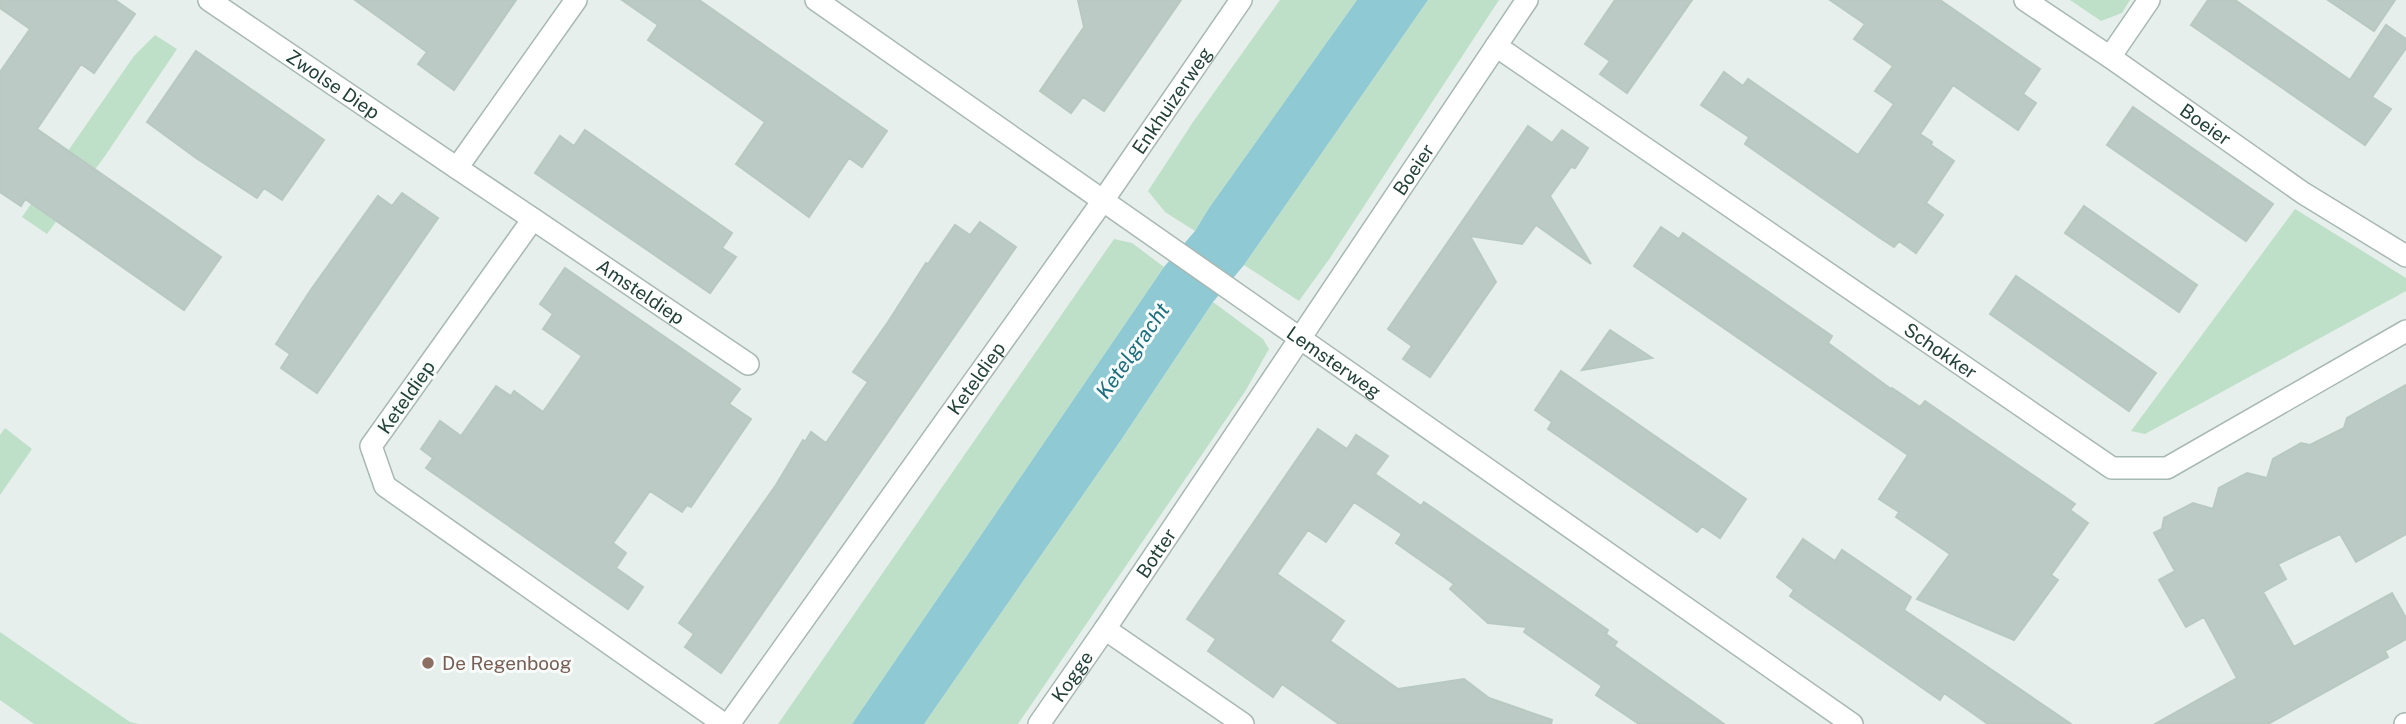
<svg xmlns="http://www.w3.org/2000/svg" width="2406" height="724" viewBox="0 0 2406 724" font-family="'Public Sans',sans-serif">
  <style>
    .green { fill: #bfe0c8 }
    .water { fill: #8ec9d4 }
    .building { fill: #bbcac4; stroke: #b8c9c2; stroke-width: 2 }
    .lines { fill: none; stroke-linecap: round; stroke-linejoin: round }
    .street-casing { stroke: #a8b8b2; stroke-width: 24 }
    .street { stroke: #fff; stroke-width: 21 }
    .education-dot { fill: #8d6e63; stroke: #f7fbf9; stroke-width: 2.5 }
    .labels { text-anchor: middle; stroke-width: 6; stroke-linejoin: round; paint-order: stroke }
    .street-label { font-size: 19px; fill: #24423a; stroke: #f7fbf9 }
    .education-label { font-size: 19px; fill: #785e54; stroke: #f7fbf9; text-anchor: start }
    .water-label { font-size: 21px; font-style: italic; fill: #1c6f80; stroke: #f7fbf9 }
  </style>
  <rect width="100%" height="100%" fill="#e6efeb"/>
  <path class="green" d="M1280 0H1357L1209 208 1195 231 1165 212 1148 191 1193 122Z
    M1428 0H1499L1330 258 1299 301 1244 265Z
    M2070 0H2130L2122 13 2101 21Z
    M155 35 177 49 105 156 47 234 22 217 134 56Z
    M2295 209 2406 278V291L2145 434 2131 431Z
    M1114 239 1132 243 1164 267 852 724H778Z
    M1213 302 1263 339 1269 349 1246 390 1018 724H924L1121 440Z
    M5 428 32 449 0 495V435Z
    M0 632 130 722 139 724H34L0 700Z"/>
  <path class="water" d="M1357 0H1428L1244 265 1213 302 1121 440 924 724H852L1164 267 1195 231 1209 208Z"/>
  <path class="building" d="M0 0H115L135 14 94 73 81 64 37 129 221 257 184 310 25 199 21 206 0 192V72L30 29 0 8Z
    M355 0H516L454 90 418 64 427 52Z
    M622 0H699L887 131 862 167 849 158 809 217 736 164 765 122 648 40 658 25Z
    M1078 0H1181L1104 111 1083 97 1071 113 1040 91 1084 27Z
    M1615 0H1692L1627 93 1600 74 1610 61 1585 44Z
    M1830 0H1940L2040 69 2023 94 2036 103 2018 130 1953 85 1920 134 1932 142 1931 145 1954 161 1926 203 1943 215 1916 253 1899 241 1894 247 1880 238 1745 144 1749 137 1701 105 1724 72 1743 86 1748 79 1858 155 1894 104 1875 91 1893 66 1854 39 1865 24Z
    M2208 0H2235L2350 80 2386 25 2406 39V48L2372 97 2391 109 2365 145 2191 25Z
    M2328 0H2395L2374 31Z
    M196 51 324 140 282 200 264 188 257 198 196 158 147 122Z
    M2133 107 2273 204 2246 241 2107 145Z
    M1528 126 1552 143 1562 130 1588 148 1575 168 1571 167 1550 196 1591 264 1536 225 1522 244 1470 236 1496 282 1430 377 1403 359 1412 346 1388 329Z
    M585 130 732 233 722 248 736 257 710 293 535 173 560 136 574 146Z
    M402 193 438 218 317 393 281 368 290 354 276 344 310 291 378 196 392 206Z
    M2084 206 2197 285 2179 312 2065 233Z
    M980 222 1016 247 721 673 685 647 694 634 679 623 776 485 803 440 805 442 811 432 826 443 858 396 868 382 853 372 888 322 926 263 928 264 955 225 970 235Z
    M1661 227 1679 239 1683 233 1832 336 1828 343 1891 389 1892 388 1920 407 1925 401 2075 504 2070 510 2088 523 2051 575 2058 580 2014 640 1917 599 1950 554 1896 517 1899 512 1879 499 1908 455 1634 266Z
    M565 268 740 389 729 404 751 419 691 507 687 505 682 512 650 491 613 543 626 553 616 568 643 587 628 609 426 468 433 458 421 449 440 421 461 436 496 386 511 396 514 391 543 412 582 356 543 329 553 314 540 304Z
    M2016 276 2156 373 2129 411 1990 314Z
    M1610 330 1652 358 1582 370Z
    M1561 371 1746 499 1720 538 1702 526 1697 532 1548 429 1552 422 1535 410Z
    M2406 385V534L2356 562 2340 534 2278 564 2286 579 2263 592 2294 647 2392 593 2406 618V639L2385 651 2388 657 2268 724H2155L2237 678 2204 617 2186 627 2159 580 2175 571 2154 533 2162 529 2164 518 2193 503 2213 509 2219 488 2247 473 2267 478 2273 459 2301 443 2310 445 2344 428 2347 418Z
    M1318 429 1347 449 1356 435 1388 456 1375 474 1421 506 1424 502 1608 630 1606 634 1617 642 1614 646 1724 724H1639L1596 695 1602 686 1524 632 1527 627 1488 623 1450 589 1454 584 1396 543 1402 534 1354 502 1326 542 1308 530 1277 574 1344 621 1330 641 1398 689 1464 679 1489 698 1552 720 1551 724H1339L1282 684 1273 697 1208 651 1216 639 1187 619Z
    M1803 539 1835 561 1842 550 1911 597 1904 610 2071 724H1988L1944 693 1940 700 1790 596 1794 590 1777 577Z"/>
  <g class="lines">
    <g class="street-casing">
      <g id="street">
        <path id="s1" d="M209 0 457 168"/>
        <path d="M576 0 457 168 533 219 371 446 385 486 724 724"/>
        <path id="s2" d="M816 0 1852 724"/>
        <path d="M2025 0 2110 57 2149 0"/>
        <path id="s3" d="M1496 46 2112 468H2167L2406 331"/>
        <path id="s4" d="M2110 57 2303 193 2406 256"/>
        <path id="s5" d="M533 219 748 364"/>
        <path id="s6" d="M729 724 1102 202 1241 0"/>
        <path id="s7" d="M1039 724 1105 629"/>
        <path id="s8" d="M1243 724 1105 629 1527 0"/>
        <path d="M2405 724H2406"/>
      </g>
    </g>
    <use href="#street" class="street"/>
  </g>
  <circle class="education-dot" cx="428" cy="663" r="7"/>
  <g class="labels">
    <g class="street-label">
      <text dy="7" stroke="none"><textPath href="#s1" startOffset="150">Zwolse Diep</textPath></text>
      <text dy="7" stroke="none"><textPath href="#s6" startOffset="765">Enkhuizerweg</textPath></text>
      <text dy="7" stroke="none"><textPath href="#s4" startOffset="117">Boeier</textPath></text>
      <text dy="7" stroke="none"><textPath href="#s8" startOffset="721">Boeier</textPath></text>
      <text dy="7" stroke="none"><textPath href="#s5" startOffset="130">Amsteldiep</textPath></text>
      <text dy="7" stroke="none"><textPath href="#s3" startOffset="539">Schokker</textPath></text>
      <text dy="7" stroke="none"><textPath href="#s2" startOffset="632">Lemsterweg</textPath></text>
      <text dy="7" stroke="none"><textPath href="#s6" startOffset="425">Keteldiep</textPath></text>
      <text transform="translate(406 397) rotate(-55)" y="7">Keteldiep</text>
      <text dy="7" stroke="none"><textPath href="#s8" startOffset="259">Botter</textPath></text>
      <text dy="7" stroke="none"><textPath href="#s7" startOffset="58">Kogge</textPath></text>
    </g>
    <g class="education-label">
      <text x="442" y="670">De Regenboog</text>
    </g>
    <g class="water-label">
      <text transform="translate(1133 351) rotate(-55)" y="7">Ketelgracht</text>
    </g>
  </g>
</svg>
